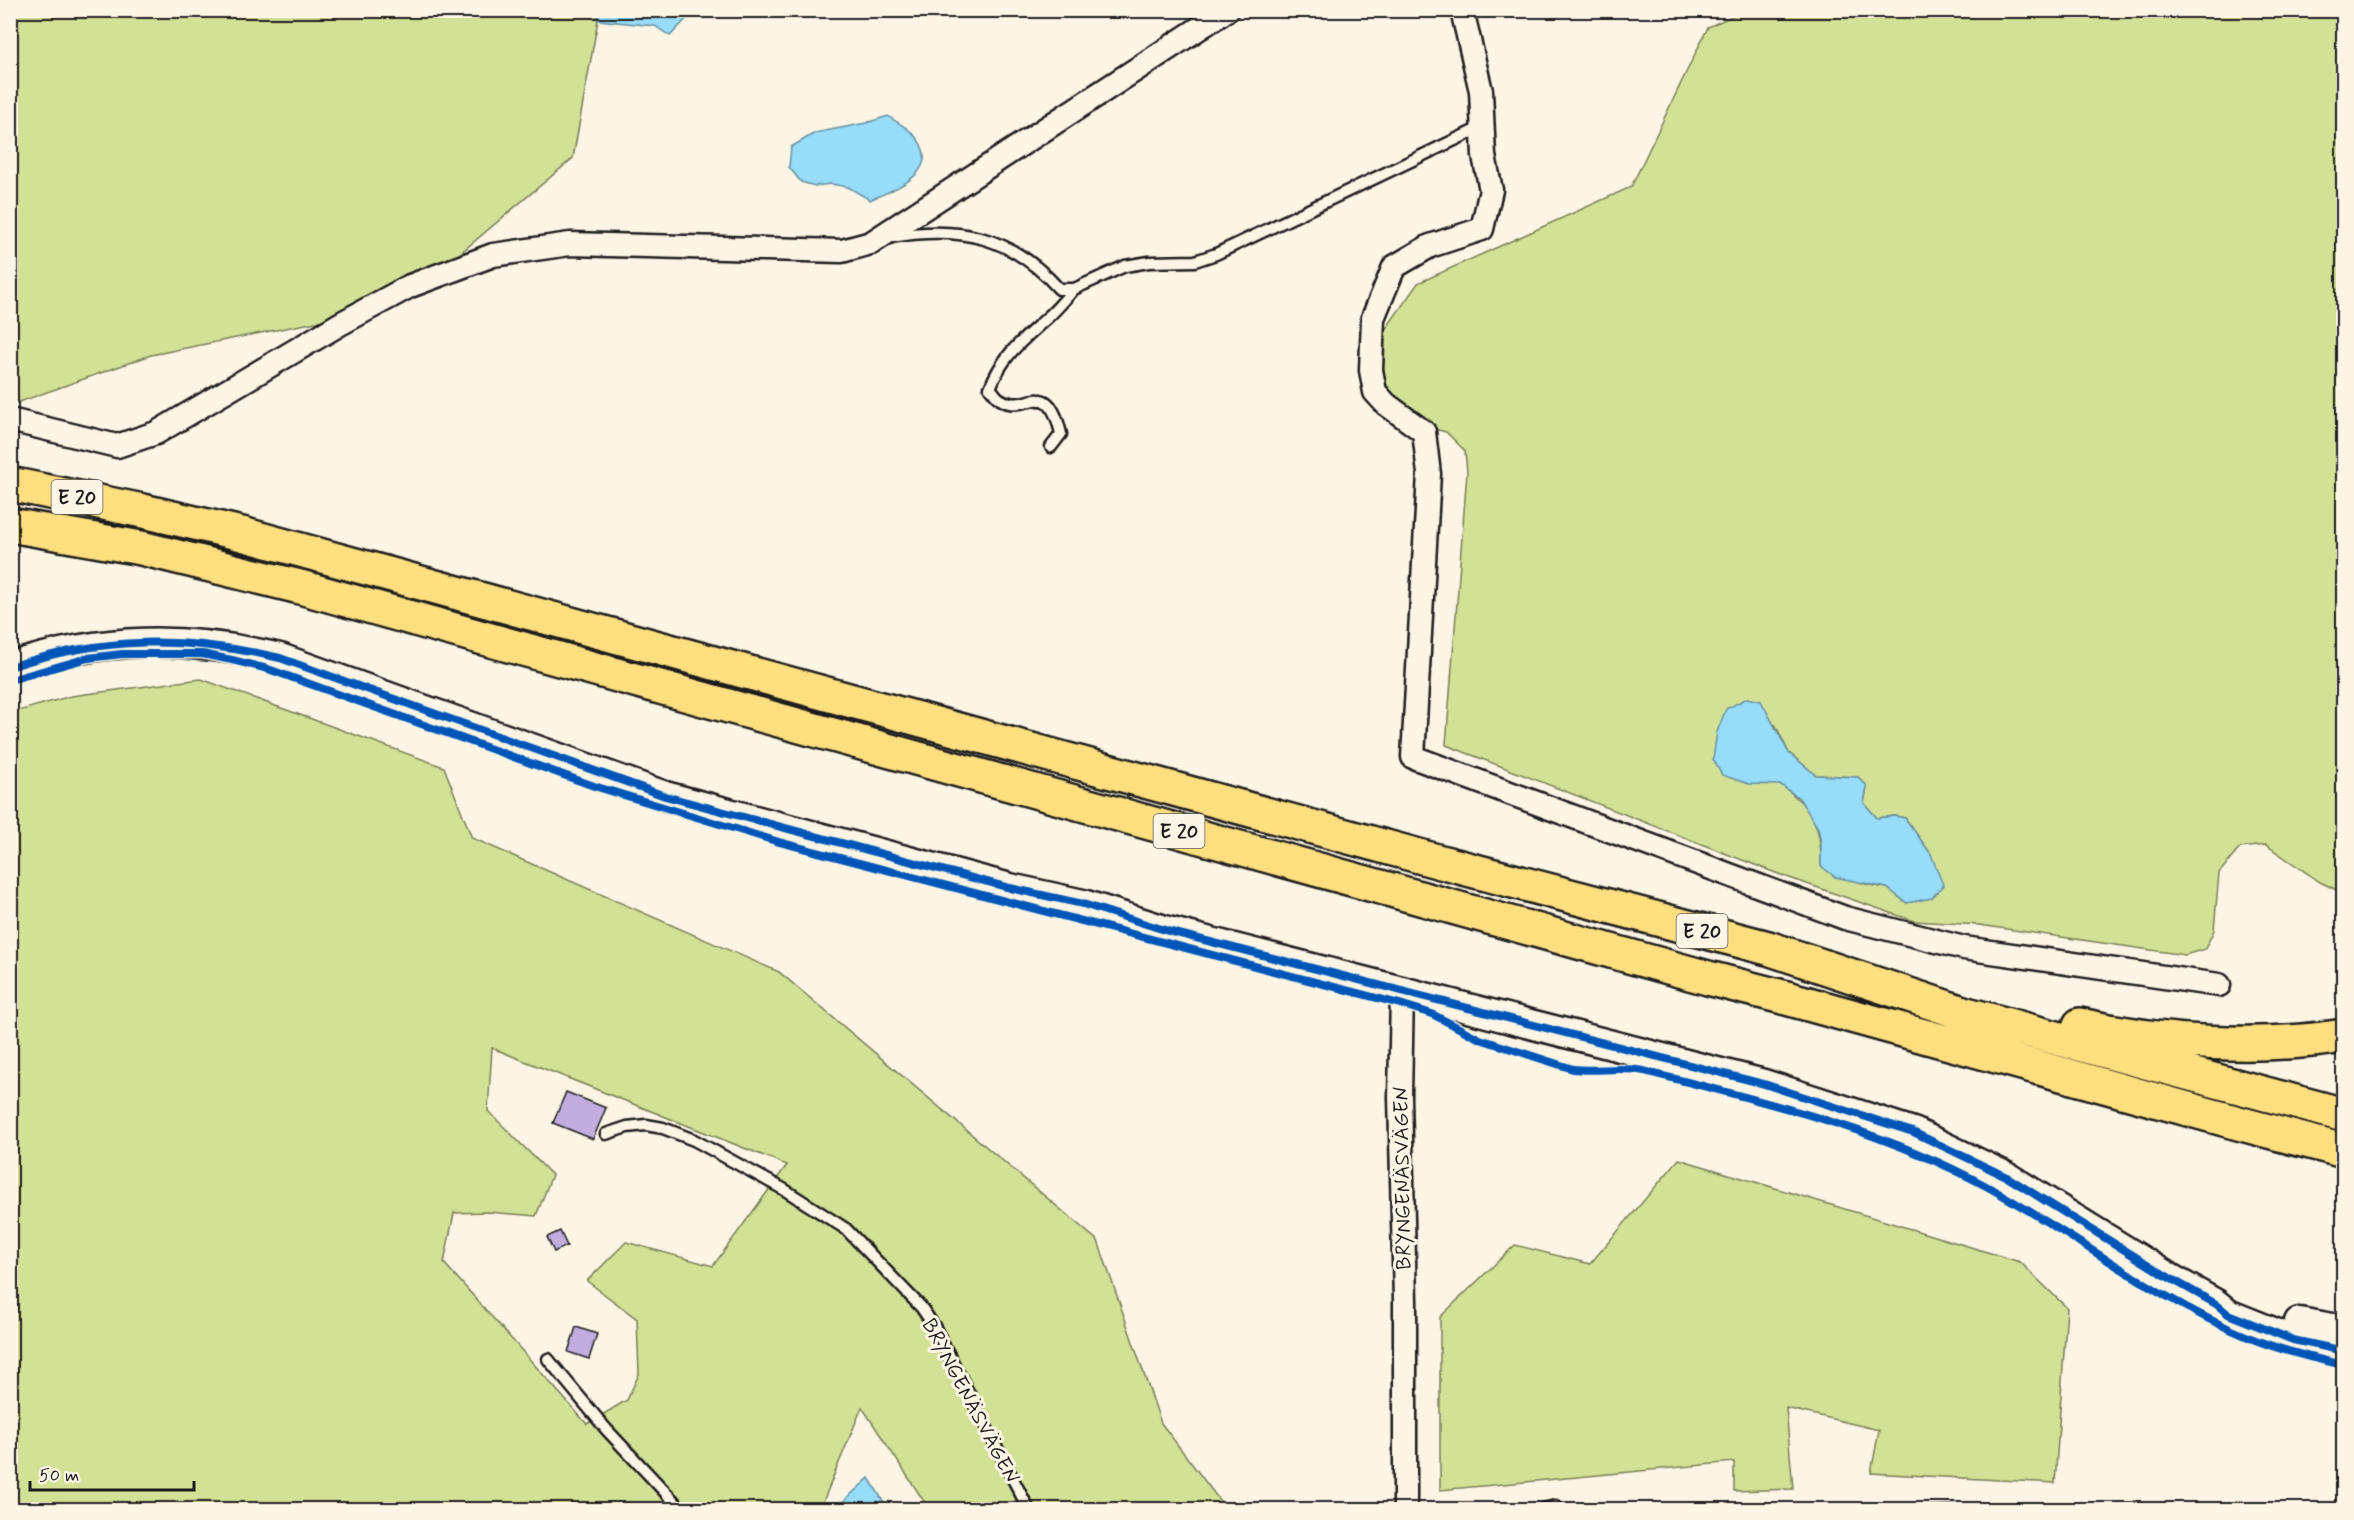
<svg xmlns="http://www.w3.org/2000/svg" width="2354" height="1520" viewBox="0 0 2354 1520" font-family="Mynerve,sans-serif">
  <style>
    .green { fill: #d2e195; stroke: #777e58; stroke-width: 1.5; fill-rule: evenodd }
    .water { fill: #97dcf9; stroke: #668fa1; stroke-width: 1.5 }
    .building { fill: #c1aede; stroke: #1c1c1c; stroke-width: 1.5 }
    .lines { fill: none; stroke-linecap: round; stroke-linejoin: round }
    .service-casing { stroke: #1c1c1c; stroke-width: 15 }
    .minor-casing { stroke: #1c1c1c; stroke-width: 27 }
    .tertiary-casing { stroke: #1c1c1c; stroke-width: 33 }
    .motorway-casing { stroke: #1c1c1c; stroke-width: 38 }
    .service { stroke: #fcf5e5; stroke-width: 10 }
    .minor { stroke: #fcf5e5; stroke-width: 22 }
    .tertiary { stroke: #fcf5e5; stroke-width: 28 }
    .motorway { stroke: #fddf80; stroke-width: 33 }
    .rail-casing { stroke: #1c1c1c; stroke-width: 7 }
    .rail { stroke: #fcf5e5; stroke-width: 4.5; stroke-dasharray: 14; stroke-linecap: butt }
    .cycleway-casing { stroke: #fcf5e5; stroke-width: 11 }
    .cycleway { stroke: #0057b8; stroke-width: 8 }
    .labels { text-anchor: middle; stroke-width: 6; stroke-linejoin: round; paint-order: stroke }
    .shield { fill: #fcf5e5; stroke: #5f5d58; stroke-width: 1.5 }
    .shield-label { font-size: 20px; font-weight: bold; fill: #1c1c1c }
    .street-label { font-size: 21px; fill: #1c1c1c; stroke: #fcf5e5 }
  </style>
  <rect width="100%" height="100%" fill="#fcf5e5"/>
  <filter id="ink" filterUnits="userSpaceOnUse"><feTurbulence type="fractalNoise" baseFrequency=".0167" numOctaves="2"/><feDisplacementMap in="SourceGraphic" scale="12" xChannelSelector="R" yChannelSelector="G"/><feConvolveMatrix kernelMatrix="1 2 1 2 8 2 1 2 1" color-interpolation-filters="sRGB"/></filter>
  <g filter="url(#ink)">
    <path class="green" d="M596 10 598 20 573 158 431 278 376 310 151 355 11 405 10 11Z
      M1743 11H2343V893L2320 882 2266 845 2240 848 2219 873 2214 930 2205 949 2185 955 1979 925 1914 921 1781 875 1446 745 1467 472 1465 451 1446 432 1430 428 1424 418 1396 398 1381 378 1378 359 1387 327 1418 283 1631 187 1708 27ZM1775 724 1789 753 1816 775 1858 777 1867 786 1864 803 1877 818 1895 816 1905 818 1931 854 1907 903 1887 888 1865 884 1821 866C1822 827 1813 808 1781 785Z
      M201 679 444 767 472 838 779 972 1098 1241 1161 1423 1226 1509H929L862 1407 820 1509 11 1510V713L71 696ZM492 1048 787 1165 713 1266 626 1242 587 1281 637 1319 639 1374 627 1400 587 1424 444 1263 454 1213 488 1212 536 1216 552 1175 488 1111Z
      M1679 1159 2020 1262 2067 1308 2055 1483 1871 1473 1879 1430 1786 1408 1793 1489 1734 1491V1462L1440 1490V1317L1515 1245 1590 1264Z"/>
    <path class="water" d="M596 11V10L694 11 670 36 655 26 598 20Z
      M888 116C896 122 909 128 915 136 945 172 894 189 870 200L848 187 831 184 815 186 801 182 789 167 791 147 815 133 866 123Z
      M1747 698 1761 701 1789 753 1816 775 1858 777 1867 786 1864 803 1877 818 1895 816 1905 818 1931 854 1943 885 1932 898 1907 903 1887 888 1835 877 1821 866V843L1818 828 1799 798 1781 785 1749 784 1722 775 1713 759 1717 732 1726 709Z
      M869 1478 888 1509H835Z"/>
    <path class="building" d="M566 1092 606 1108 593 1139 553 1123Z
      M560 1231 567 1246 554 1252 547 1237Z
      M576 1327 597 1334 589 1359 568 1352Z"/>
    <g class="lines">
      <g class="service-casing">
        <path id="service" d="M891 237C959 225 1012 236 1059 289H1074L1125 266 1149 262 1195 261 1216 254 1482 127
          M1051 447 1061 434C1047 372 1026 417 1000 399 996 397 993 391 990 388 1003 354 1023 340 1048 317 1058 308 1066 298 1074 289
          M606 1134 627 1127 646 1125 663 1128 694 1140 785 1190 846 1229 921 1307 934 1326 1029 1510
          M548 1359 606 1429 682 1510
          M1539 1510 1556 1506"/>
      </g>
      <g class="minor-casing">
        <path id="minor" d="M1462 10 1481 91 1484 156 1491 190 1482 229 1430 246 1394 267 1373 318 1371 370 1375 392 1386 404 1424 432 1429 474 1413 757 1845 918 1964 948 2219 985
          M10 420 117 446 156 433 340 324 410 286 493 255 570 244 842 251 871 243 1227 10
          M1402 991 1400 1097 1405 1301V1510"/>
      </g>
      <g class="tertiary-casing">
        <path id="tertiary" d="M10 667C102 636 186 636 280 658L665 796 1010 888 1083 904 1168 931 1764 1084 1913 1132 2007 1177 2168 1277 2216 1304 2228 1314 2293 1340 2344 1351
          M2299 1322 2344 1330"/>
      </g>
      <g class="motorway-casing">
        <path id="motorway" d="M10 484 143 511 242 534 1437 861 1768 948 1963 1013 2344 1115
          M10 525 141 548 300 587 1708 978 1783 997 2242 1124 2344 1151
          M2080 1025C2164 1044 2259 1049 2344 1036"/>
      </g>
      <use href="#service" class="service"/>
      <use href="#minor" class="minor"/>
      <use href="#tertiary" class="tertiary"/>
      <use href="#motorway" class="motorway"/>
      <g class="rail-casing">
        <path id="rail" d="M1889 1510 1954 1508 2027 1510"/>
      </g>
      <use href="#rail" class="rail"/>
      <g class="cycleway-casing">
        <path id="cycleway" d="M10 667C102 636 186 636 280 658L665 796 1010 888 1083 904 1168 931 1764 1084 1913 1132 2007 1177 2168 1277 2216 1304 2228 1314 2293 1340 2344 1351
          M10 680 88 658 122 654H202L232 660 268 669 594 786 779 842 1400 1004 1432 1014 1480 1039 1573 1069C1597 1072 1620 1066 1644 1071 1761 1101 1880 1128 1988 1187 2075 1235 2155 1298 2248 1337 2279 1350 2311 1358 2344 1365"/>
      </g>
      <use href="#cycleway" class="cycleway"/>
    </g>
  </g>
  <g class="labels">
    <g class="shield">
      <rect x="51.5" y="480" width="51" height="34" rx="4.5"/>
      <rect x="1153.5" y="814" width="51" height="34" rx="4.5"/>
      <rect x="1676.5" y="914" width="51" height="34" rx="4.5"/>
    </g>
    <g class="shield-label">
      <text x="77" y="504">E 20</text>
      <text x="1179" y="838">E 20</text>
      <text x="1702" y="938">E 20</text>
    </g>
    <g class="street-label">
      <text transform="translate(1402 1178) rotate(-91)" y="7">BRYNGENÄSVÄGEN</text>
      <text transform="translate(971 1401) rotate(62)" y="7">BRYNGENÄSVÄGEN</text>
    </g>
  </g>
  <rect width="2354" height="1520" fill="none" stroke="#fcf5e5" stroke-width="36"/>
  <rect x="18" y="18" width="2318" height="1484" fill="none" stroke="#1c1c1c" stroke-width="2" filter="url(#ink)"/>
  <path d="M30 1481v9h164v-9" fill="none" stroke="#1c1c1c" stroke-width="3"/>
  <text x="39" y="1481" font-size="18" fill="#1c1c1c" stroke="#fcf5e5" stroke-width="4.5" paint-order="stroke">50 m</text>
</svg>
